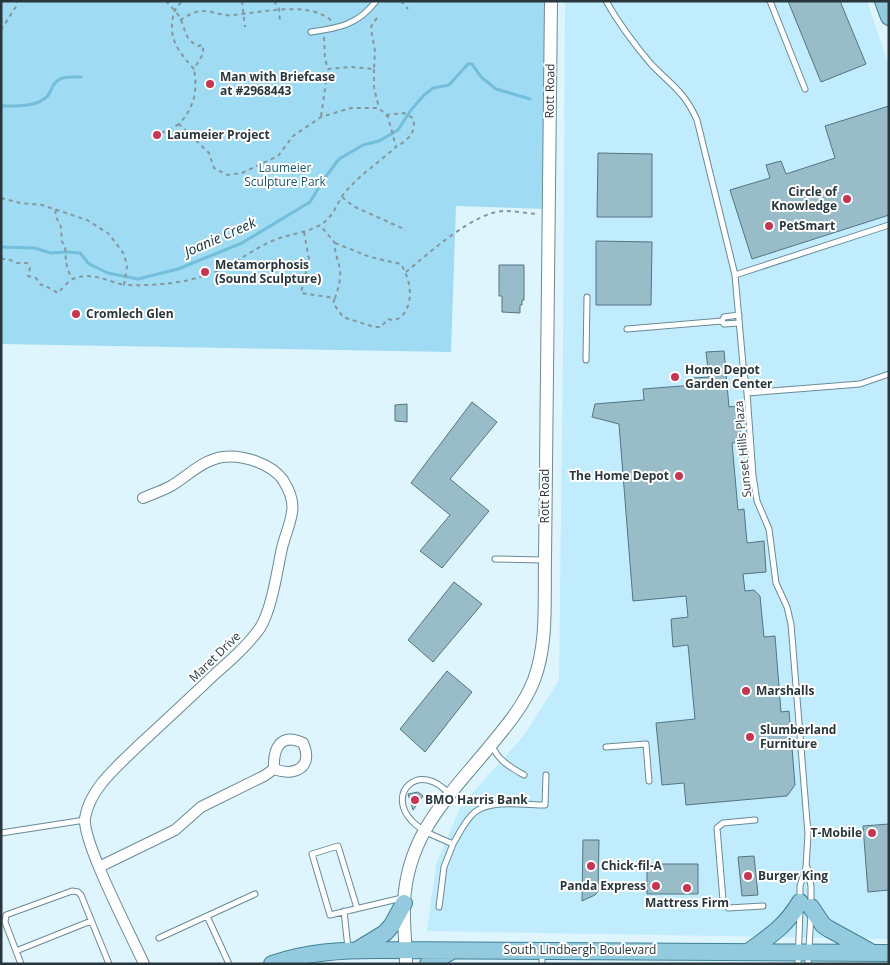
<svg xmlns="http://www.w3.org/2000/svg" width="890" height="965" viewBox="0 0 890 965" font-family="'Open Sans',sans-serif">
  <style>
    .built { fill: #c0ecfe }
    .green { fill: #9fdbf2 }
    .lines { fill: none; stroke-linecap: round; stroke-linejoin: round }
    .stream { stroke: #73beda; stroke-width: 3 }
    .building { fill: #99bcc9; stroke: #547481 }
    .service-casing { stroke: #698a97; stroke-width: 7 }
    .minor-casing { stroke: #698a97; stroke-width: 12 }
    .tertiary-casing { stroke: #698a97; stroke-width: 14 }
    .primary-casing { stroke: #3f8097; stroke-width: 18 }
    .path { stroke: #85979e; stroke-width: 2; stroke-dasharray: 4 4; stroke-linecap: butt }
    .service { stroke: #fff; stroke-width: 5 }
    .minor { stroke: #fff; stroke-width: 10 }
    .tertiary { stroke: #fff; stroke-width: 12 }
    .primary { stroke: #93cadd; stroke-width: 16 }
    .poi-dot { fill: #c63653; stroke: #fff; stroke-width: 2 }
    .labels { text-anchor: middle; stroke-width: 4; stroke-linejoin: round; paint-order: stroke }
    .poi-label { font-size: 12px; font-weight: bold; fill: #29373d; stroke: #fff; text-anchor: start }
    .street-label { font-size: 12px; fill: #29373d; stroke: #fff }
    .park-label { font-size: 12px; fill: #1c596d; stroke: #fff }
    .water-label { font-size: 14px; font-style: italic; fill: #0d313d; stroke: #fff }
  </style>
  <rect width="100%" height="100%" fill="#dff5fd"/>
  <path class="built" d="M565 1H867L889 66V939L427 931 436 864 461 806 525 734 559 680 563 351Z"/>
  <path class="green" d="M1 1H546L544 209 456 206 451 352 1 344Z"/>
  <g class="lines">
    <path class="stream" d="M1 106C15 106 33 107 44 99 48 97 49 94 51 90 57 75 67 77 81 77
      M1 247 34 248 51 253 67 252 80 253 89 264 108 273 138 279 178 269 242 243 310 202 324 179 339 159 363 145 379 141 398 130 411 110 424 95 433 88 449 85 468 64H472L481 77 496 89 530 99"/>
  </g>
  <path class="building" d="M788 1H840L866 64 821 82Z
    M889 106V215L752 259 730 190 770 178 766 165 781 161 786 174 835 158 825 126Z
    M598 153 652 154V217H597Z
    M596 241 652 242 651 305H596Z
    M499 265H524V300H522V305H520V313L502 312V296H499Z
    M724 351 729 407 738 406 741 442 732 443 738 510 744 509 747 543 764 541 766 572 743 574 745 591 754 590 760 596 764 637 775 636 781 712 789 711 795 785 787 796 686 805 684 783 662 785 656 723 695 719 688 645 673 647 671 619 688 617 686 596 633 601 619 424 592 417 595 404 644 400 643 389 694 385 693 378 709 377 706 352Z
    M472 402 497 422 450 479 489 511 442 568 420 551 450 515 411 483Z
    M407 404V422L395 421V405Z
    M454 582 482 604 433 662 408 640Z
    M447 671 472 692 425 752 400 729Z
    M418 792 423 796 413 810 408 794Z
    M889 824V890L868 892 863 826Z
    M583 840H599L598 891 595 895 582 901Z
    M754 856 758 895 742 896 738 857Z
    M647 864H698V894H647Z"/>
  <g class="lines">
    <g class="service-casing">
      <path id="service" d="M606 1C619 24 634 44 651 64 671 85 684 91 697 120L735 275
        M770 1 805 89
        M311 32C339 28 358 25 376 1
        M739 315 724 317 722 321 724 324 739 323
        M627 329 722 321
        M586 360 587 297
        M747 393 860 384 889 374
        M495 559 544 560
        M492 746C499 761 510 767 524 775
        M606 747 646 744 649 781
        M449 794C420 760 385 793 412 821 422 832 440 838 453 844 459 834 465 820 475 812 491 799 526 805 545 805L546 775
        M755 820 723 823 717 828 723 900 728 908 763 906
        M1 833 85 820
        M807 867 811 886V906
        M800 899V886L806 867 808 834 791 624 787 607 776 583 769 529 757 501 753 476 747 393 743 365 735 275 889 225
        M439 907 444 867 453 844
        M357 908 338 846 312 854 330 915 402 898
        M344 911 348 948
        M159 938 207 916
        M16 951 91 921
        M21 964 5 922 6 915 72 891 78 892 81 895 109 964
        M229 964 207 916 255 894
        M542 964V953
        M798 964 800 910
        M808 964 811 914"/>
    </g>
    <g class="minor-casing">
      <path id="minor" d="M143 498C152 494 162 491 171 486 188 476 202 460 223 457 242 454 272 464 283 480 301 508 289 520 282 548 277 571 272 609 260 628 248 645 231 660 215 674 190 698 164 722 138 746 118 766 90 788 85 818 82 842 132 937 144 964
        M99 867 175 830 201 807 264 776 274 769C295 777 314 767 303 743 280 732 273 749 274 769"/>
    </g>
    <g class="tertiary-casing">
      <path id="tertiary" d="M406 964C406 944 403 923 404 903 407 837 445 800 485 752 503 730 523 708 534 680 548 643 544 599 545 560L551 1"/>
    </g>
    <g class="primary-casing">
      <path id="primary" d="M883 1 889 17
        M811 907 823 925 829 929 869 951
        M357 950 385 933 392 925 404 903
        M748 952C771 935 785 927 800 902
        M272 964C307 952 341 950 378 950L889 953
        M428 964 452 951"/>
    </g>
    <path class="path" d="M166 1C171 7 178 13 181 20 186 32 185 39 198 46L203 45V54L194 69C180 53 168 40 173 17 174 10 177 6 183 1
      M242 1 245 27
      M274 1 279 9 280 23
      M401 1 408 9
      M180 20C187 16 195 11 202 11 212 11 222 16 232 15 262 13 308 0 332 21
      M1 30 17 5V1
      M324 37 325 59 328 69 350 67 374 69 375 51 371 29 372 24 378 17
      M374 69V88L379 108
      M386 115 404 113 413 118C417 132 408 140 396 147
      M321 116 328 69
      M161 133 169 130 179 124
      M342 197 353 206 406 230
      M1 198 20 203 42 205 87 220 109 234 124 254 127 266 124 285C159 286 192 283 224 268 242 259 258 246 277 239 293 233 309 233 323 223 333 217 338 201 345 192 360 175 379 162 396 147L388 117 379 108H351L321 117 293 136 278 156 242 173 227 175 214 168 209 153 179 124C194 108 198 91 194 69
      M56 210 55 215 61 227 62 242 65 245C66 258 65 269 73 279
      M304 232 309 259 301 293 335 298C338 289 341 280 340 270 339 261 334 253 335 243L320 225
      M335 243 370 257 401 264C410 279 415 301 402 316 397 320 394 321 388 319L381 327H374L343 317 333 303 335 298
      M1 259H8L17 263H27L30 268 28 276 36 278 41 285H44L58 293C62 289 67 282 73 279 90 271 107 281 124 285
      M406 272C429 253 473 213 503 211 514 211 526 213 537 214"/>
    <use href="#service" class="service"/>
    <use href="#minor" class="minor"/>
    <use href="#tertiary" class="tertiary"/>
    <use href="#primary" class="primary"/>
  </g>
  <g class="poi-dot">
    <circle cx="210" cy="84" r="5"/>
    <circle cx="157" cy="135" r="5"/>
    <circle cx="847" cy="199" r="5"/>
    <circle cx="769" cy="226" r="5"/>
    <circle cx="205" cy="272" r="5"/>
    <circle cx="76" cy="314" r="5"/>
    <circle cx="675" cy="377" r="5"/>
    <circle cx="679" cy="476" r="5"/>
    <circle cx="746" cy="691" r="5"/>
    <circle cx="750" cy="737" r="5"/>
    <circle cx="415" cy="800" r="5"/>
    <circle cx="872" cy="833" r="5"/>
    <circle cx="591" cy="866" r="5"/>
    <circle cx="748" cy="876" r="5"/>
    <circle cx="656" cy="886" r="5"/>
    <circle cx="687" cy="888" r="5"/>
  </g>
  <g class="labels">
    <g class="poi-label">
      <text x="220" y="81">Man with Briefcase<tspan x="220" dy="14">at #2968443</tspan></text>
      <text x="167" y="139">Laumeier Project</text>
      <text x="837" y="196" text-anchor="end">Circle of<tspan x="837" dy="14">Knowledge</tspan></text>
      <text x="779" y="230">PetSmart</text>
      <text x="215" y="269">Metamorphosis<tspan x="215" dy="14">(Sound Sculpture)</tspan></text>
      <text x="86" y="318">Cromlech Glen</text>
      <text x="685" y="374">Home Depot<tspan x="685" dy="14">Garden Center</tspan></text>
      <text x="669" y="480" text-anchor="end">The Home Depot</text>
      <text x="756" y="695">Marshalls</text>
      <text x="760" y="734">Slumberland<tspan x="760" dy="14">Furniture</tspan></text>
      <text x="425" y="804">BMO Harris Bank</text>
      <text x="862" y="837" text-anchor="end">T-Mobile</text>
      <text x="601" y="870">Chick-fil-A</text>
      <text x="758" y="880">Burger King</text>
      <text x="646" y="890" text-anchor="end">Panda Express</text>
      <text x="687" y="907" text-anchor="middle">Mattress Firm</text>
    </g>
    <g class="street-label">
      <text transform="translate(550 91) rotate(-89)" y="4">Rott Road</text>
      <text transform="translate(743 449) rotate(-95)" y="4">Sunset Hills Plaza</text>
      <text transform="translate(545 496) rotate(-90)" y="4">Rott Road</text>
      <text transform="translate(215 657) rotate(-44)" y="4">Maret Drive</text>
      <text x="580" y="954">South Lindbergh Boulevard</text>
    </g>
    <g class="park-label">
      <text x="285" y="172">Laumeier<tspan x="285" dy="14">Sculpture Park</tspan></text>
    </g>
    <g class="water-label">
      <text transform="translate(220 237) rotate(-24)" y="5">Joanie Creek</text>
    </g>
  </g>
  <rect width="890" height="965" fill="none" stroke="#29373d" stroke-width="5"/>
</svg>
